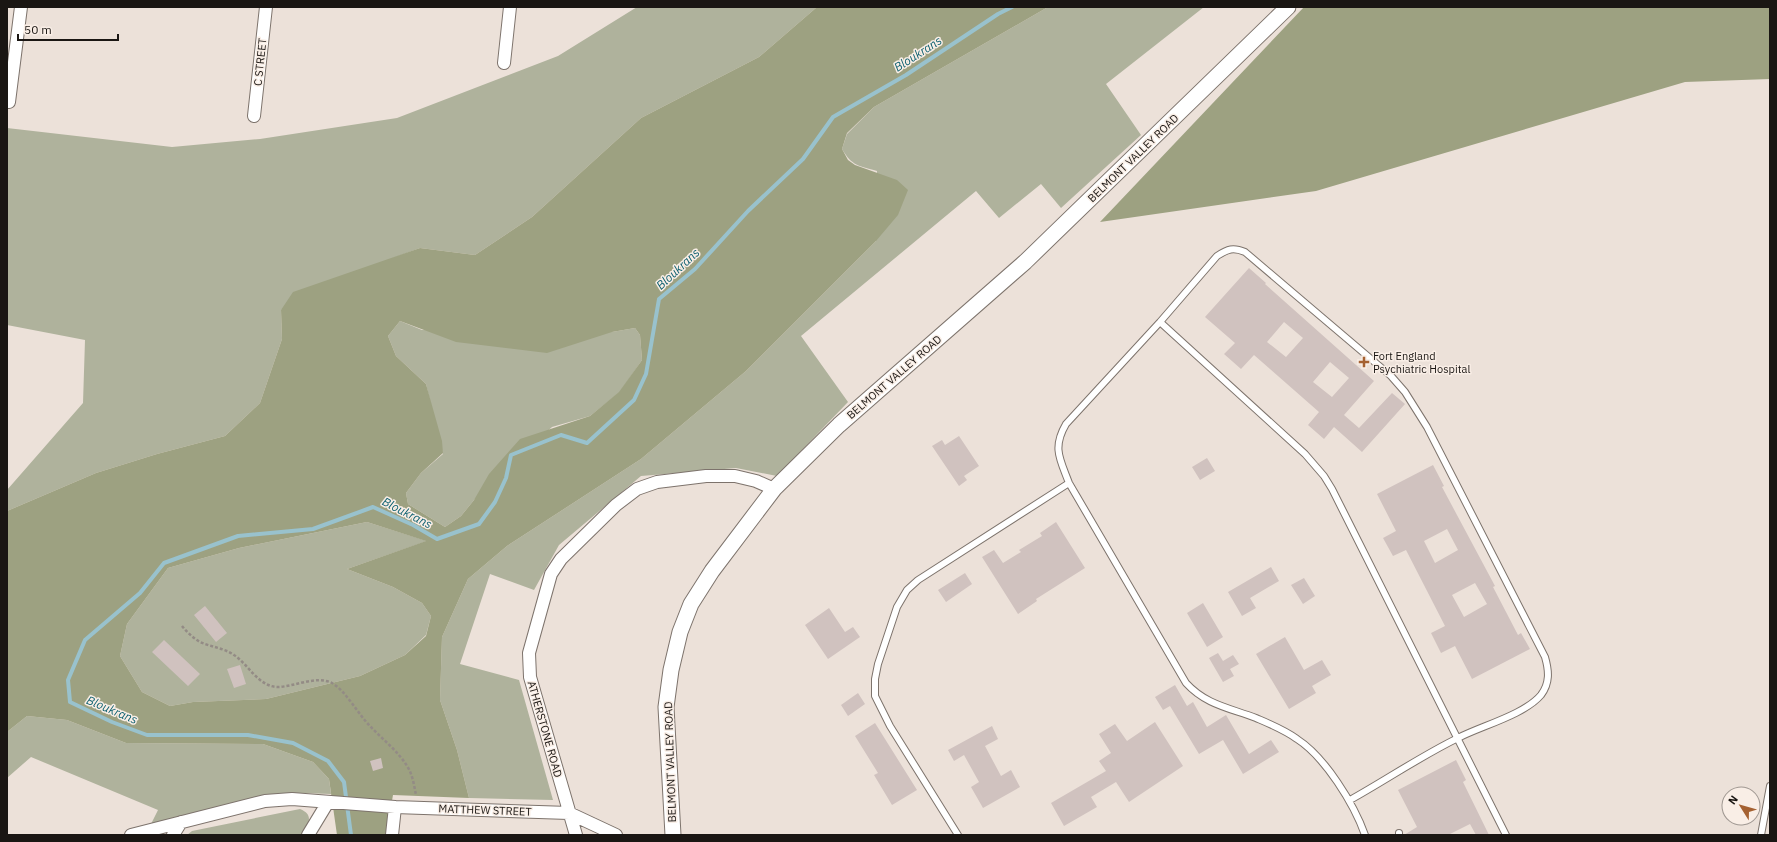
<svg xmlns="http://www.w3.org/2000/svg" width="1777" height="842" viewBox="0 0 1777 842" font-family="'IBM Plex Sans',sans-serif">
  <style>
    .green { fill: #afb29c }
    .forest { fill: #9da181; fill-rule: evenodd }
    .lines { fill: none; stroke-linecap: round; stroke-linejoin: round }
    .stream { stroke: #99c2cd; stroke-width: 4 }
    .building { fill: #d0c2bf; fill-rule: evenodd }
    .service-casing { stroke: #7d736c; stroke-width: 8 }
    .minor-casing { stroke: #7d736c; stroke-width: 14 }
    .tertiary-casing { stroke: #7d736c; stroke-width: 17 }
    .path { stroke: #938b85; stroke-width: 2.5; stroke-dasharray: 3 2; stroke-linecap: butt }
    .service { stroke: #fff; stroke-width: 6 }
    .minor { stroke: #fff; stroke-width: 12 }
    .tertiary { stroke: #fff; stroke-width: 15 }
    .poi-dot { fill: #a56131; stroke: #f9eee6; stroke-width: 1.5 }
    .labels { text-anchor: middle; stroke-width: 3; stroke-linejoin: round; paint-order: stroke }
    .street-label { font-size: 11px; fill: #1a1613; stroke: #f9eee6 }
    .poi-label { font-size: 11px; fill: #1a1613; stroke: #f9eee6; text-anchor: start }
    .water-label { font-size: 12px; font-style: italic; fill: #0d6070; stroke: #f9eee6 }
  </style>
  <rect width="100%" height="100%" fill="#ece1d9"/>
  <path class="green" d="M637 7H817L759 57 641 118 532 217 475 255 420 248 380 263 281 310 282 339 260 403 225 436 157 454 96 473 7 511V490L83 403 85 340 7 325V128L172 147 260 139 397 118 558 56Z
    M1048 7H1204L1106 84 1141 135 1061 208 1041 184 999 218 976 191 801 336 848 402 777 476 736 468 641 476 559 545 534 590 490 574 460 664 519 680 553 800 469 798 457 750 440 700 442 637 468 579 507 546 641 459 746 371 876 241 877 171C859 166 852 166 842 149L847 134 874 107Z
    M400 321 422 330 612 332 635 328 640 335 642 360 620 392 590 416 552 427 474 500 461 516 445 527 408 504 406 493 421 473 443 454 426 384 396 356 388 336Z
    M367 522 427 541 347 569 393 587 422 603 431 616 426 635 405 655 360 676 266 699 193 702 170 706 142 692 120 656 127 624 168 568 239 548Z
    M27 716 67 720 126 743 263 744 313 762 329 779 331 794 303 793 273 796 151 824 158 810 31 757 7 778V732Z
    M300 809C315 815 308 825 302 835H187L192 831Z"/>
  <path class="forest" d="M817 7H1048L874 107 847 133 842 149 848 160 855 165 897 180 908 190 898 215 876 241 746 371 641 459 507 546 468 579 442 637 440 700 457 750 469 798 393 795 386 835H337L329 779 313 762 263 744 126 743 67 720 27 716 7 732V511L96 473 157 454 225 436 260 403 282 339 281 310 293 292 420 248 475 255 532 217 641 118 759 57ZM400 321 456 342 547 353 612 332 635 328 640 335 642 360 619 392 590 416 520 439 489 474 474 500 461 516 445 527 408 504 406 493 421 473 443 453 442 441 426 384 396 356 388 336ZM367 522 426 541 347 569 393 587 422 603 431 616 426 636 405 655 360 676 266 699 193 702 170 706 142 692 120 656 127 624 168 568 239 548Z
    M1304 7H1770V79L1685 82 1316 191 1100 222Z"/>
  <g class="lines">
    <path class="stream" d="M351 835 344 782 328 761 293 743 248 735H147L112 722 70 702 68 680 85 640 140 593 164 563 238 536 313 529 373 507 413 525 437 539 479 524 495 502 506 478 511 455 561 435 587 443 634 400 646 374 659 299 695 269 748 211 803 159 833 117 906 75 998 14 1012 7"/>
  </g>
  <path class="building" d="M1249 268 1266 283 1265 284 1374 381 1344 415 1359 428 1392 393 1405 404 1362 452 1334 427 1324 439 1308 425 1319 412 1254 355 1241 369 1224 354 1235 343 1205 317ZM1284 322 1303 338 1286 357 1267 342ZM1330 362 1349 378 1332 397 1313 382Z
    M959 436 979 466 964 476 967 480 959 486 932 446 942 440 945 445Z
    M1207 458 1215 471 1200 480 1192 467Z
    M1433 465 1444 486 1442 487 1495 586 1493 587 1518 635 1521 633 1530 649 1472 679 1455 646 1441 653 1431 633 1445 626 1406 550 1393 556 1383 538 1396 531 1377 494ZM1447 529 1458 550 1435 563 1424 541ZM1475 583 1487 604 1464 617 1452 595Z
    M1056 522 1085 568 1036 599 1037 601 1018 614 982 557 994 550 1003 563 1021 552 1019 550 1042 536 1040 533Z
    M1271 567 1279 581 1250 598 1256 608 1242 616 1228 592Z
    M965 573 972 584 946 602 938 590Z
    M1304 578 1315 596 1303 604 1291 585Z
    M1203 603 1223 637 1207 647 1187 613Z
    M205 606 227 633 216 642 194 615Z
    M829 608 845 632 853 627 860 637 828 659 805 625Z
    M1285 637 1304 670 1322 660 1331 675 1312 686 1316 693 1289 709 1256 654Z
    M164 640 200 674 188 686 152 652Z
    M1218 653 1223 661 1233 655 1239 664 1230 669 1234 676 1223 682 1209 658Z
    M240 665 246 684 234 688 227 669Z
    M1175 685 1187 706 1193 702 1207 727 1226 715 1249 754 1271 740 1279 752 1243 774 1223 740 1199 754 1170 706 1163 710 1155 697Z
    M858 693 865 704 848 716 841 705Z
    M1155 722 1183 766 1129 802 1116 782 1091 797 1097 807 1064 826 1051 803 1106 771 1099 761 1111 753 1099 734 1115 724 1127 741Z
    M875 723 917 790 892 805 874 775 878 773 855 736Z
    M992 726 998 739 985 746 1001 776 1011 770 1020 787 983 808 971 787 979 782 964 755 954 761 948 750Z
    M381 758 383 768 373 771 370 761Z
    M1456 760 1466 780 1463 782 1489 835H1476L1470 824 1448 835H1404L1417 827 1398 790Z"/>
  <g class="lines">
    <g class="service-casing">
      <path id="service" d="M1160 322 1305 454 1324 476 1332 489 1506 835
        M1350 800C1386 780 1421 756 1458 738 1481 726 1524 715 1541 695 1550 683 1549 671 1545 657L1427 427 1405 392 1391 376 1245 252C1233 247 1228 249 1217 256L1160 322 1066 424C1052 448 1060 459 1069 483L1186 683C1206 705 1230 708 1256 718 1270 724 1285 730 1297 739 1325 757 1354 804 1365 835
        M1399 833V835
        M958 835 890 726 875 696V679L878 664 897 607 907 590 918 580 1069 483
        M1761 835 1770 786"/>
    </g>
    <g class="minor-casing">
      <path id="minor" d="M504 63 510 7
        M9 102 21 7
        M254 116 266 7
        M131 835 265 801 292 799 395 807 569 813 616 835
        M173 835 181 822
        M308 835 328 802
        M392 835 395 807
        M576 835 530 677 529 653 551 574 561 559 616 505 637 489 657 482 706 476H735L756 481 774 489"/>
    </g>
    <g class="tertiary-casing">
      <path id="tertiary" d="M673 835 666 707 671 670 680 632 691 604 712 571 774 489 839 425 1025 262 1288 7"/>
    </g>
    <path class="path" d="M182 626C187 632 193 638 200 642 211 647 224 648 234 655 249 665 258 686 277 687 294 687 316 675 332 683 346 691 358 714 370 726 382 739 398 751 407 766 413 775 414 786 416 795"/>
    <use href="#service" class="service"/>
    <use href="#minor" class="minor"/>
    <use href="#tertiary" class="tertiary"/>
  </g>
  <path class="poi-dot" d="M1362 356h4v4h4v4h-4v4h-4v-4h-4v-4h4z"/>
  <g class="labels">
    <g class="street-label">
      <text transform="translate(260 62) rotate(-84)" y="4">C STREET</text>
      <text transform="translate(1133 158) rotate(-44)" y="4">BELMONT VALLEY ROAD</text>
      <text transform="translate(894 377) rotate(-41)" y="4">BELMONT VALLEY ROAD</text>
      <text transform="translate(545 729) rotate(74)" y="4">ATHERSTONE ROAD</text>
      <text transform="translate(670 762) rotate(-92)" y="4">BELMONT VALLEY ROAD</text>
      <text transform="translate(485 810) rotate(2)" y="4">MATTHEW STREET</text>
    </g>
    <g class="poi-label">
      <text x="1373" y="360">Fort England<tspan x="1373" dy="13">Psychiatric Hospital</tspan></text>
    </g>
    <g class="water-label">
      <text transform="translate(918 54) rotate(-33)" y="4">Bloukrans</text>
      <text transform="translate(678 269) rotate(-43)" y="4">Bloukrans</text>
      <text transform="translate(407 513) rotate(27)" y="4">Bloukrans</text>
      <text transform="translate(112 710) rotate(23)" y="4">Bloukrans</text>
    </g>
  </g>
  <rect width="1777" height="842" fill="none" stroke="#1a1613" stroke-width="16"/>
  <g transform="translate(1741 806) rotate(307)"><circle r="19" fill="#f9eee6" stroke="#a09892"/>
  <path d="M0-3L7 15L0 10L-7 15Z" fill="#a56131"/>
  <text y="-6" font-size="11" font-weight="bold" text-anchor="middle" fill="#1a1613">N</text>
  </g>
  <path d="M18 34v6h100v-6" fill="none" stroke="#1a1613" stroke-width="2"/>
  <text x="24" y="34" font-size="12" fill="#1a1613" stroke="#f9eee6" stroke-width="3" paint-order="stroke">50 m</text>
</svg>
